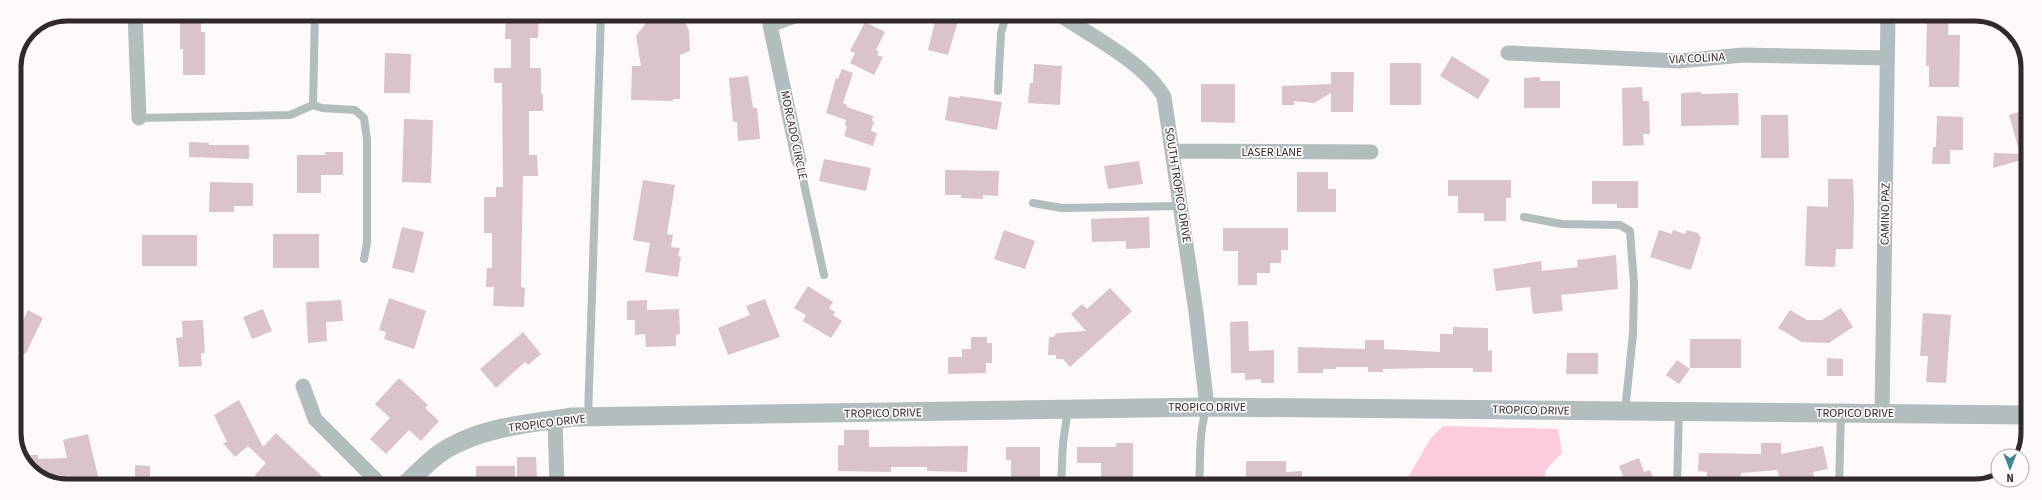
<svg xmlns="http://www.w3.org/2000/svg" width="2042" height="500" viewBox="0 0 2042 500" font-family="'Source Sans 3',sans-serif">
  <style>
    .green { fill: #fccbdd }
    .building { fill: #dbc3cc }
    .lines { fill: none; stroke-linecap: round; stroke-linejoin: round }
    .service { stroke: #b2bdbe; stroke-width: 8 }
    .minor { stroke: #b2bdbe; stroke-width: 15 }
    .tertiary { stroke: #b2bdbe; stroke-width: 19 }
    .labels { text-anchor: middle; stroke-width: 3.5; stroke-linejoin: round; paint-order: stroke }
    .street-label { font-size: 12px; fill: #32292c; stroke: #fdf8f9 }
    .rim { fill: none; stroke: #32292c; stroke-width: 5 }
  </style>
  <rect width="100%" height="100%" fill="#fdf8f9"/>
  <path class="green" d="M1443 426 1558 429 1562 453 1545 471V486H1403L1431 438Z"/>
  <path class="building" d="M180 14H201V32H205V75H183V49H180Z
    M506 14H539L538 38H530V68H541V94H543V111H529V155H537L538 176H523L521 287 525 288 524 307 493 306 494 287H486L487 268H492V233H484V197H496V187H503L502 83H494V68H511V39H505Z
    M653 14H682L689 31 690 51 680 55V99H673V101L631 100 632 66H641L636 36Z
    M937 14H960L948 55 928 50Z
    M1927 15H1949L1948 35H1960L1959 87H1929V66H1926Z
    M865 22 885 32 876 50 879 52 877 55 883 57 874 75 850 63 855 53 850 51Z
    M385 53 411 54 410 93H384Z
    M1452 56 1490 80 1478 99 1440 76Z
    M1390 63H1421V105H1390Z
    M1034 64 1062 66 1060 105 1028 103 1030 83H1033Z
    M842 69 853 73 843 103 847 105V107L873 116 872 121H874L871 131 877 133 873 146 844 136 847 127 845 125 846 120 826 113 836 78 838 79Z
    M1331 72H1354L1353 112H1331V93L1314 103 1294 101V105H1282V86L1331 84Z
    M748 76 753 108H757L760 139 738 141 737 122H733L729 78Z
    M1540 77V81H1560V108H1524V78Z
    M1201 84H1235V123L1201 122Z
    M1642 87 1643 101H1649L1650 134H1643L1644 145 1623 146 1622 88Z
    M1701 92V94L1738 93 1739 125 1681 126V93Z
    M949 96 959 98 960 96 1002 102 997 130 945 120Z
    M2028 109V168L2024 169 2021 160 1993 168 1994 153 2020 154 2009 115Z
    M1761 115H1788L1789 158H1761Z
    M1937 116 1963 117V150H1950V164H1932L1933 147H1936Z
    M404 119 433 120 431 183 402 182Z
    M189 142 209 143V145H249V159L189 157Z
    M325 152H343V175H321V193H297V155H325Z
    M824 159 871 168 866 191 819 181Z
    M1139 161 1143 184 1108 189 1104 166Z
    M945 170 999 171 998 196 983 195V199L961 198V195H945Z
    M1297 172H1328V189H1336V212H1297Z
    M1828 179H1853L1854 208 1853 249H1836L1835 267 1805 266 1807 206 1828 207Z
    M643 180 675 185 667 234 673 235 671 247 680 248 678 256 681 257 678 277 645 272 650 243 633 240Z
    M1448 180H1511V198H1506V221H1484V213H1458V196H1448Z
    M1592 181H1638V208H1617V204H1592Z
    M210 182 253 183V206H234V212H209Z
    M1149 217 1150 248 1126 249V241L1092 242 1091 219Z
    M402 227 424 232 414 273 392 268Z
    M1223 228H1288V250H1281V263H1270V273H1257V285H1238V251H1223Z
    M1004 230 1035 241 1025 269 994 259Z
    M1659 230 1672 234 1673 230 1685 234 1687 230 1698 233 1701 238 1691 270 1650 257Z
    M273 234H319V268H273Z
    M142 235H197V266H142Z
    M1616 255 1618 289 1561 295 1563 311 1533 314 1530 287 1496 291 1493 269 1541 261 1542 271 1578 267 1577 260Z
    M808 286 833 302 829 308 835 312 833 315 842 321 831 338 803 321 806 315 794 308Z
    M1110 288 1132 311 1070 367 1063 359H1056V355H1048L1049 337H1053L1057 333 1086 331 1071 314 1082 304 1087 309Z
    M389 298 426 311 414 349 384 339 386 332 379 330Z
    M765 299 780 337 728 355 718 328 750 315 746 306Z
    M341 300 343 321 326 322 327 341 308 343 306 302Z
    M647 300V310L679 309 680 334 676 335V346L646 347 645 334 635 335V320H627V301Z
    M1841 308 1853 327 1829 343 1802 342 1778 328 1790 310 1807 320H1822Z
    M263 309 272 331 252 339 243 317Z
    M28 310 43 318 26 353 14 361V334L18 331Z
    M1923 313 1951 315 1946 383 1926 382 1928 356H1920Z
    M203 320 205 353H201L202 366 179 367 176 338 183 337 182 321Z
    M1248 321 1249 351 1274 350V383H1261V379L1245 380V373H1231L1230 322Z
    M1453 327 1488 328V351L1492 350V372H1473V368H1426L1383 369V372H1368V367H1336V369H1323V373H1298V347L1365 349V340H1384V349L1440 352V334H1453Z
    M523 332 541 354 528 365 525 362 496 388 480 369Z
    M971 337H987V343H992V363H986V373L948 374V357H962V349H971Z
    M1690 339H1741V368H1690Z
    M1567 353H1598V374H1566Z
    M1827 358 1843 359V376H1827Z
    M1677 360 1690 369 1679 384 1666 375Z
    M399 378 428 405 425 408 439 421 421 441 409 430 386 454 370 439 390 418 375 404Z
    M239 400 263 447 276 433 331 485H265L255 475 266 463 248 446 235 457 223 443 227 442 214 415Z
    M844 430H869V447L968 446 967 472 927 471V467H891V472L838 471V445H844Z
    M88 434 99 480 77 485H56L27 468 21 455H38V459L67 458 63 440Z
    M1116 443H1133V483H1118V480H1105V477H1101V463H1077V447H1116Z
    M1761 443H1781V454L1823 446 1828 469 1813 472 1816 484 1808 486H1782L1777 470 1741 473V486H1708L1706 483 1707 472 1698 471 1699 453 1761 454Z
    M1006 447H1040V484H1011V460H1006Z
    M517 457H536L537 477H517Z
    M1639 458 1644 472 1650 470 1656 486H1601L1623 476 1619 466Z
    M1246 461H1286V472L1302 471V484H1246Z
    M135 465 150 466V485H135Z
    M476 466H515V485H476Z"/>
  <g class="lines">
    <path class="service" d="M998 91 1001 33 1006 15
      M313 105 322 108 355 110 364 118 367 139V243L364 259
      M139 118 290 115 313 105 315 14
      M799 161 824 275
      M1033 203 1062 208 1181 206
      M1524 217 1562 224 1620 225 1630 231 1634 284 1633 334 1625 411
      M588 417 601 14
      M1061 485 1063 443 1068 409
      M1199 486C1201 459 1198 433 1207 407
      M1677 486 1679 412
      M1839 486 1841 413"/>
    <path class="minor" d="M135 14 139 118
      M1060 15C1092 36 1146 64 1164 97L1196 312 1207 407
      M1508 53 1679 61 1743 55 1887 58
      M1173 151 1371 152
      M799 161 770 25 800 14
      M303 386 315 419 381 485
      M1882 413 1888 15
      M555 420 557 485"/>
    <path class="tertiary" d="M405 485C420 471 434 455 452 446 489 426 533 423 573 417L1207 407 2027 415"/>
  </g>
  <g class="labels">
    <g class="street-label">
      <text transform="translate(1697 58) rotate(-3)" y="4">VIA COLINA</text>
      <text transform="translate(794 135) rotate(78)" y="4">MORCADO CIRCLE</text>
      <text x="1272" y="156">LASER LANE</text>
      <text transform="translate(1178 185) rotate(81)" y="4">SOUTH TROPICO DRIVE</text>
      <text transform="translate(1885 214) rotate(-89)" y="4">CAMINO PAZ</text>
      <text x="1207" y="411">TROPICO DRIVE</text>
      <text transform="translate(1531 410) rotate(1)" y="4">TROPICO DRIVE</text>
      <text transform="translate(883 413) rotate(-1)" y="4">TROPICO DRIVE</text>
      <text x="1855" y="417">TROPICO DRIVE</text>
      <text transform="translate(547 423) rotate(-7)" y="4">TROPICO DRIVE</text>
    </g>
  </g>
  <path d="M0 0H2042V500H0ZM67 21H1975A46 46 0 0 1 2021 67V433A46 46 0 0 1 1975 479H67A46 46 0 0 1 21 433V67A46 46 0 0 1 67 21Z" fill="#fdf8f9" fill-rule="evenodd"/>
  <path class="rim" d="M67 21H1975A46 46 0 0 1 2021 67V433A46 46 0 0 1 1975 479H67A46 46 0 0 1 21 433V67A46 46 0 0 1 67 21Z"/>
  <g transform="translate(2010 468) rotate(180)"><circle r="19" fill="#fdf8f9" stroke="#aca5a7"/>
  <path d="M0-3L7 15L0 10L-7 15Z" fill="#3f878c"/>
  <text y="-6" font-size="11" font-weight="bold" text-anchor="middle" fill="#32292c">N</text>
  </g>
</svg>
